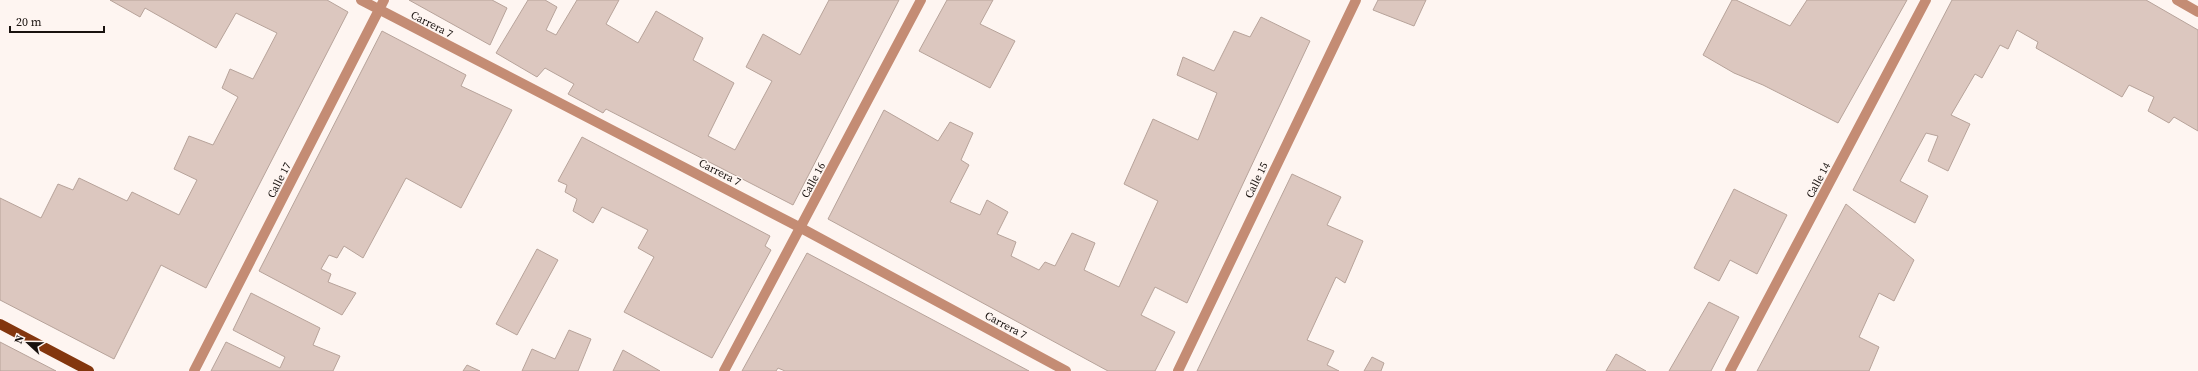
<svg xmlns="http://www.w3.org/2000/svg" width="2198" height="371" viewBox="0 0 2198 371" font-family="'Source Serif 4',serif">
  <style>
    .building { fill: #dcc7bf; stroke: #b7a39a }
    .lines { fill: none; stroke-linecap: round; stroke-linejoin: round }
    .minor { stroke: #c48c74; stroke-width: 10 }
    .primary { stroke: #83360e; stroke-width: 10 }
    .labels { text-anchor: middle; stroke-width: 3; stroke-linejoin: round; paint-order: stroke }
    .street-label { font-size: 11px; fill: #19120f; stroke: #fef5f1 }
  </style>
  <rect width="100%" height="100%" fill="#fef5f1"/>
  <path class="building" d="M110 0H327L348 12 206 288 161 265 114 359 0 300V198L41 218 58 184 73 190 79 178 127 201 132 192 179 215 197 180 174 169 189 136 213 145 238 97 222 88 230 69 253 79 277 33 236 13 216 48 145 8 140 17Z
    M409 0H492L507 8 490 45Z
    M528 0H545L557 7 546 30 556 35 577 0H619L606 24 638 43 656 11 703 38 693 60 734 83 708 136 735 150 772 81 746 67 763 34 800 55 829 0H899L793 205 606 109 603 113 568 94 574 84 545 68 537 77 496 53Z
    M947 0H993L980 24 1015 41 990 88 919 51Z
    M1378 0H1426L1414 26 1373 10Z
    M1732 0H1736L1790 26 1807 0H1907L1838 123 1763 85 1734 73 1703 55Z
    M1952 0H2146L2198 30V131L2174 117 2169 123 2148 111 2154 97 2129 85 2122 97 2036 48 2038 42 2017 30 2008 49 2000 45 1982 78 1975 74 1951 115 1970 124 1948 171 1928 161 1938 136 1926 133 1900 181 1928 196 1915 223 1853 190Z
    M1261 17 1310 41 1187 303 1155 287 1141 315 1175 332 1155 371H1108L828 219 884 110 938 141 950 122 973 133 961 160 969 165 950 202 980 215 987 200 1008 212 997 234 1016 242 1011 256 1039 270 1045 262 1055 266 1072 233 1095 243 1084 270 1119 287 1158 201 1124 184 1153 119 1198 140 1217 93 1177 75 1183 57 1214 71 1234 31 1250 37Z
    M382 31 466 75 461 86 512 110 461 208 406 178 363 258 344 246 337 258 329 255 321 269 331 274 328 282 356 293 342 315 259 271Z
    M582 137 770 236 765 246 771 250 712 358 624 312 654 257 638 248 648 230 602 207 593 223 573 211 577 199 565 192 567 185 558 181Z
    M1292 174 1341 197 1327 225 1363 241 1345 283 1336 277 1307 340 1334 351 1327 365 1339 371H1197Z
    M1734 189 1787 215 1757 274 1730 260 1719 281 1694 268Z
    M1846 204 1914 260 1894 301 1879 293 1859 337 1879 347 1869 371H1757Z
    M537 249 558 260 517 335 496 324Z
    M807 253 1029 371H785L778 368 776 371H742Z
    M251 293 320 328 313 345 340 356 333 371H211L226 342 280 368 285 357 233 330Z
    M1709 302 1739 317 1711 371H1669Z
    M569 330 591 339 578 371H522L532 349 555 359Z
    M0 342 56 371H0Z
    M623 350 660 371H613Z
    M1616 354 1646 371H1606Z
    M1372 357 1384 363 1381 371H1364Z
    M467 365 480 371H463Z"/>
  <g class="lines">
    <path class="minor" d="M361 0 801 228 1066 371
      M2177 0 2198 12
      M194 371 384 0
      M724 371 921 0
      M1178 371 1356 0
      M1730 371 1926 0"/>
    <path class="primary" d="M0 324 89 371"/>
  </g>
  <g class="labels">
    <g class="street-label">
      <text transform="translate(432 24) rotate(27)" y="4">Carrera 7</text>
      <text transform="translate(720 172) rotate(27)" y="4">Carrera 7</text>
      <text transform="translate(279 180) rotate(-63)" y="4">Calle 17</text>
      <text transform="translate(813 180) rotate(-62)" y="4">Calle 16</text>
      <text transform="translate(1256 180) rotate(-64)" y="4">Calle 15</text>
      <text transform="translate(1818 180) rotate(-62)" y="4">Calle 14</text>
      <text transform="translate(1006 325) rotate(28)" y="4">Carrera 7</text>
    </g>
  </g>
  <g transform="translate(28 343) rotate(292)" stroke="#fef5f1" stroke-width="3" paint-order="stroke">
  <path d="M0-3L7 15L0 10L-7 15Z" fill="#19120f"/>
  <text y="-6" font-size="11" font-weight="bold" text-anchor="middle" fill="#19120f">N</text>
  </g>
  <path d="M10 26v6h94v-6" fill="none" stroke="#19120f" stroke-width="2"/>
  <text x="16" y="26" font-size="12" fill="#19120f" stroke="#fef5f1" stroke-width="3" paint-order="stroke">20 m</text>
</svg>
